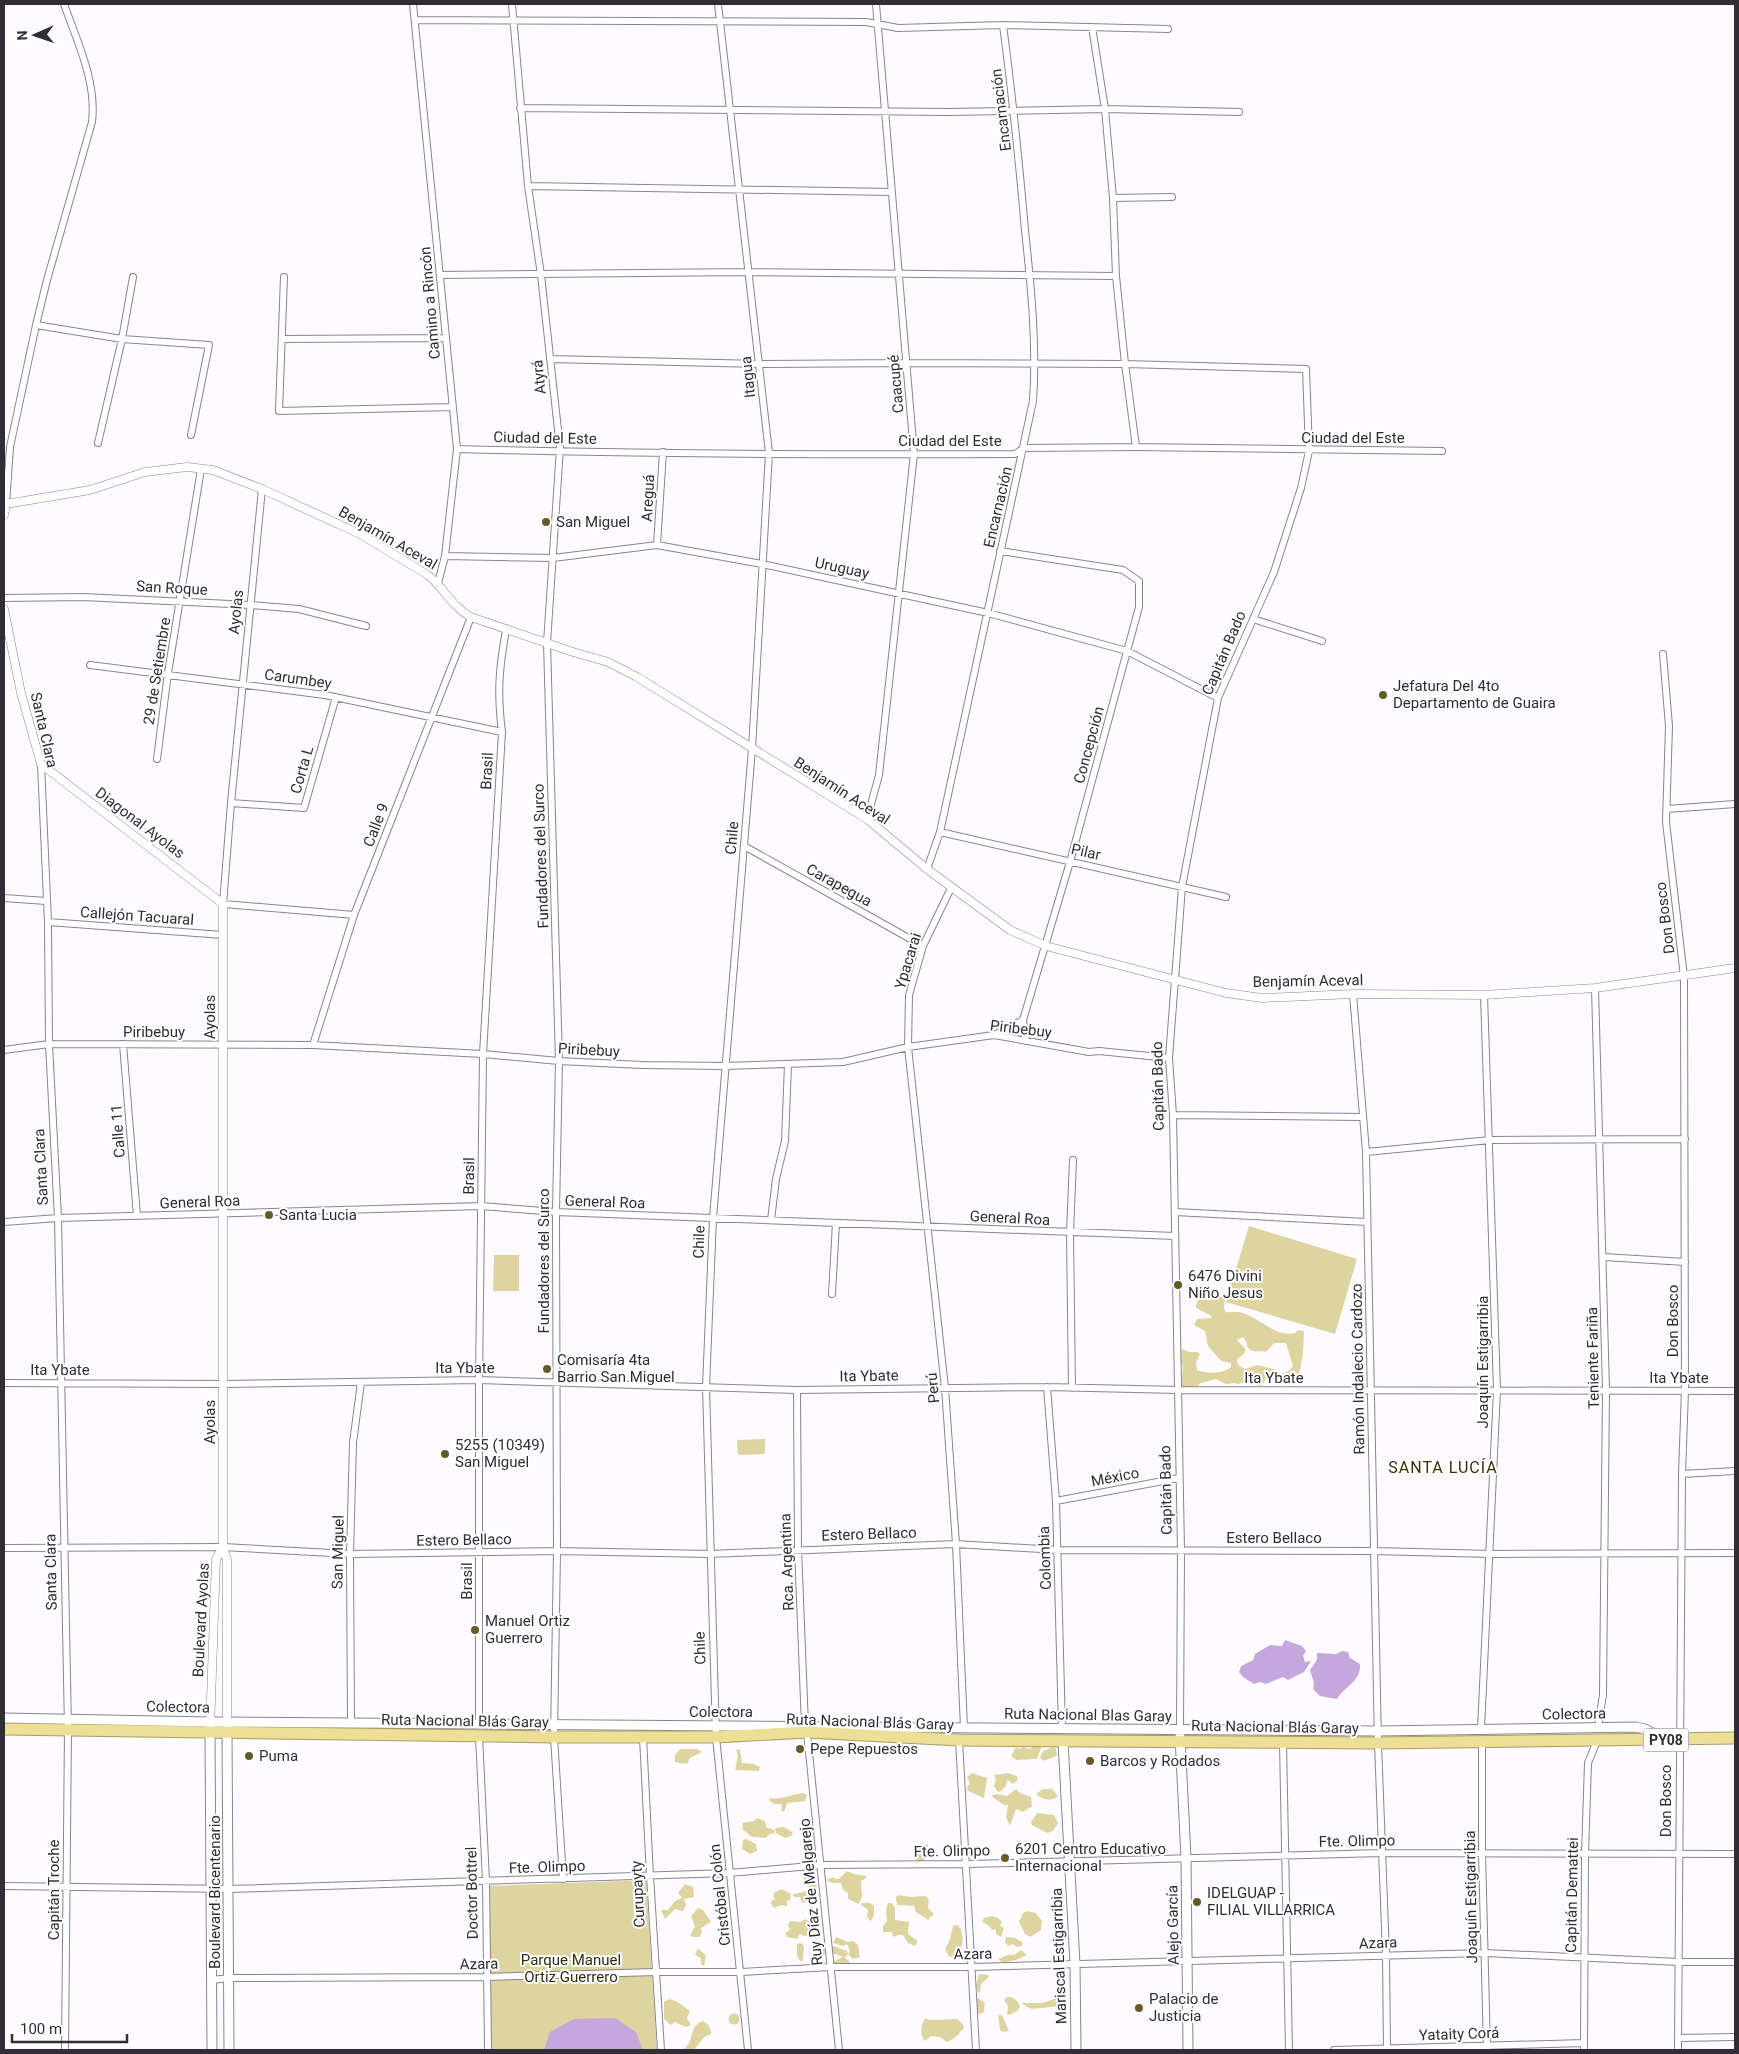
<svg xmlns="http://www.w3.org/2000/svg" width="1739" height="2054" viewBox="0 0 1739 2054" font-family="Roboto,sans-serif">
  <style>
    .green { fill: #ded4a0 }
    .water { fill: #c4a7dc }
    .lines { fill: none; stroke-linecap: round; stroke-linejoin: round }
    .minor-casing { stroke: #8c8195; stroke-width: 8 }
    .tertiary-casing { stroke: #8c8195; stroke-width: 9 }
    .secondary-casing { stroke: #8c8195; stroke-width: 11 }
    .trunk-casing { stroke: #a99c64; stroke-width: 13 }
    .minor { stroke: #fff; stroke-width: 6 }
    .tertiary { stroke: #fff; stroke-width: 8 }
    .secondary { stroke: #fff; stroke-width: 9 }
    .trunk { stroke: #eedf97; stroke-width: 11 }
    .poi-dot { fill: #665b28; stroke: #fff; stroke-width: 2 }
    .labels { text-anchor: middle; stroke-width: 4; stroke-linejoin: round; paint-order: stroke }
    .shield { fill: #fff; stroke: #6f6c72; stroke-width: 1 }
    .shield-label { font-size: 14px; font-weight: bold; fill: #312d35 }
    .street-label { font-size: 15px; fill: #312d35; stroke: #fff }
    .poi-label { font-size: 15px; fill: #312d35; stroke: #fff; text-anchor: start }
    .park-label { font-size: 15px; fill: #322d11; stroke: #fff }
    .neighbourhood-label { font-size: 16px; letter-spacing: 1px; fill: #393105; stroke: #fff }
  </style>
  <rect width="100%" height="100%" fill="#fdfbff"/>
  <path class="green" d="M1249 1226 1357 1259 1335 1334 1226 1302Z
    M494 1255H519V1291H493Z
    M1217 1295 1225 1298 1224 1309 1226 1312C1232 1313 1237 1311 1243 1313 1259 1318 1277 1338 1295 1333L1298 1330 1304 1331 1303 1354 1298 1380 1285 1384 1278 1379 1280 1375 1290 1370 1293 1366 1286 1343H1274L1266 1352C1261 1350 1253 1353 1249 1349 1246 1345 1247 1341 1243 1337L1237 1340 1246 1350 1244 1354 1237 1359 1238 1365 1245 1369 1257 1365 1274 1369 1276 1372 1266 1378 1263 1384 1260 1386 1244 1382 1238 1384 1234 1383 1226 1384 1216 1379 1201 1383 1192 1390H1184L1181 1386 1183 1366 1179 1358 1182 1349 1190 1352H1197L1200 1354 1196 1363 1197 1370C1207 1374 1223 1374 1231 1367V1363L1221 1361 1208 1346 1205 1331 1194 1325 1197 1319 1212 1318 1210 1315 1196 1308C1196 1295 1208 1297 1217 1295Z
    M765 1439V1454L738 1455 737 1440Z
    M1038 1744 1041 1748 1037 1759 1016 1760 1011 1756 1016 1747 1020 1749 1023 1747 1029 1749Z
    M1053 1747 1056 1749 1057 1756 1043 1761 1040 1757 1043 1751Z
    M680 1749H697L702 1752 690 1758 687 1764 675 1762V1755Z
    M740 1749 742 1763 754 1764 760 1767 759 1771 735 1770 738 1756 736 1750Z
    M972 1773 987 1778 984 1798 968 1791 967 1787 970 1783 967 1777Z
    M1008 1773 1017 1776 1018 1780 1013 1784 1007 1780 1006 1786 1001 1791 998 1792 994 1786 996 1780 994 1775Z
    M1016 1789 1020 1793 1031 1797 1032 1806 1023 1812 1016 1809 1010 1826 1006 1817 1008 1805H1004L991 1796 996 1794 1007 1796Z
    M1043 1789H1052L1058 1796C1052 1802 1042 1800 1036 1794Z
    M803 1793 807 1795 805 1801 787 1803 784 1812 781 1810 782 1804H774L769 1800 771 1798C782 1800 792 1794 803 1793Z
    M1037 1813 1054 1815 1058 1823 1053 1831 1047 1833 1032 1825 1031 1822Z
    M757 1818 765 1821 766 1827 774 1830 775 1833 768 1835 766 1838 752 1837 743 1830 742 1823 754 1821Z
    M784 1827 792 1832 793 1835 785 1838 776 1833 775 1828Z
    M746 1839 756 1844 757 1851 750 1854 742 1849 743 1840Z
    M925 1844 928 1845V1850L923 1856 925 1862 919 1863 916 1861V1855Z
    M847 1871 854 1874 867 1876 866 1878 861 1881 862 1896 859 1904 848 1899V1893L843 1890 841 1883H832L826 1880 834 1877 835 1879H839Z
    M808 1876 816 1879 817 1884 816 1888 813 1889 805 1885 803 1878Z
    M646 1880 657 2050H490L488 1886Z
    M685 1884 693 1887 694 1897 684 1899 686 1905 683 1911 675 1909 665 1919 661 1910H668L675 1901 682 1898 678 1893Z
    M782 1889 791 1894 790 1900 787 1901V1906L781 1905 774 1908 770 1902 775 1899 773 1896 775 1892Z
    M805 1891H810L814 1894 813 1905 808 1902 802 1903 800 1897H795L792 1895Z
    M899 1895 910 1897 926 1896 929 1900 928 1908 934 1914 928 1920 916 1912 914 1906 897 1905 896 1897Z
    M862 1903H870L874 1906V1915L871 1921 867 1917 868 1910 861 1905Z
    M888 1903H891L895 1907V1920L909 1922 908 1934 918 1941 915 1946 908 1943 903 1935H898L894 1937 891 1932H883V1926L887 1921 886 1910Z
    M698 1908 703 1910 711 1922 701 1928 702 1932 700 1937H693L690 1935 695 1927 691 1916Z
    M1028 1911 1036 1913 1042 1921 1041 1930 1030 1937 1025 1934 1019 1922 1023 1913Z
    M992 1916 998 1918 1002 1922 1000 1926 1004 1928 1001 1937 996 1934V1929L992 1930 989 1926 982 1922 984 1918Z
    M805 1919 814 1925 813 1928 819 1933 817 1939 810 1935 804 1936 800 1934 797 1939 787 1937 785 1933 790 1930 788 1925 790 1921 801 1922Z
    M958 1925C965 1934 964 1949 955 1956L950 1957C942 1949 947 1947 950 1939 951 1935 952 1930 953 1926Z
    M836 1937 848 1942 853 1941 858 1945 860 1957 853 1959 848 1954 845 1958 850 1962V1966L834 1965 832 1962 843 1957 832 1953 831 1948 834 1946 847 1951 848 1954 850 1951 847 1944 843 1946 833 1943Z
    M1006 1937 1015 1938 1022 1942V1946L1017 1947 1013 1944 1008 1946 1005 1942Z
    M802 1943 804 1947 803 1960 801 1962 797 1956V1944Z
    M820 1943 826 1948 824 1955 820 1958 817 1952 818 1944Z
    M698 1948 706 1956 704 1966 701 1964V1958L695 1955Z
    M1021 1950 1027 1955 1016 1960 1002 1963 998 1959 1008 1955H1014Z
    M979 1974 988 1975 989 1977 981 1984 980 1992 978 1993 976 1985Z
    M1007 1997C1015 1997 1017 2000 1020 2007L1017 2011 1010 2015 1007 2014 1008 2006 1004 2000Z
    M978 1998 985 2003 984 2012 980 2014 976 2012 975 2001Z
    M1057 1998 1062 2002 1060 2006C1051 2007 1041 2008 1031 2009L1021 2003H1042Z
    M669 1999 676 2001 690 2011 687 2018 691 2025 686 2027 675 2022 671 2025 664 2019V2002Z
    M728.5 2019a5.5 5.5 0 1 1 11 0a5.5 5.5 0 1 1-11 0Z
    M998 2015H1002L1009 2031 1003 2032 1000 2030Z
    M925 2018 929 2020 957 2019 963 2024 964 2028 956 2037 947 2042 940 2037 931 2036 925 2041C919 2035 921 2025 925 2018Z
    M702 2021C707 2022 712 2029 711 2034L704 2037 694 2050H682C695 2043 688 2027 702 2021Z"/>
  <path class="water" d="M1285 1640 1302 1646 1306 1651 1303 1656 1305 1662 1311 1661 1304 1672 1288 1680 1283 1677 1266 1684 1260 1682 1254 1684 1243 1677 1239 1672 1241 1666 1253 1660 1255 1654 1270 1645 1282 1646Z
    M1342 1651 1348 1652 1350 1658 1360 1664C1361 1682 1345 1686 1337 1699L1320 1696 1313 1689 1314 1683 1310 1670 1317 1660V1653L1336 1654Z
    M615 2018 636 2032 643 2050H544L550 2032 574 2019Z"/>
  <g class="lines">
    <g class="minor-casing">
      <path id="minor" d="M413 4 457 449 445 556 438 583
        M512 4 528 186 541 275 560 448 547 643 559 1061 556 1212 557 1551 554 1737 563 1879
        M718 4 769 453 752 749 713 1218 706 1387 716 1737 748 2050
        M415 20 866 22 898 28 1003 25 1168 29
        M1092 27 1105 109 1113 198 1116 276 1125 364 1136 447
        M520 108 949 112 1105 109 1239 112
        M528 186 892 192
        M1113 198 1172 197
        M440 275 749 272 1116 276
        M284 277 279 411 453 407
        M36 325 122 339 209 345 191 435
        M282 339 446 338
        M550 359 760 364 907 363 1125 364 1306 369 1309 451 1301 488 1274 572 1218 698 1182 887 1169 1058 1173 1115 1181 1550 1180 1730
        M98 443 122 339 133 277
        M457 449C643 454 829 455 1015 454L1024 448 1136 447 1442 451
        M262 489 231 803 223 904 354 915
        M6 504 10 447 36 325 47 280 92 122C97 82 77 41 64 4
        M657 545 663 452
        M445 556 553 558 657 545 762 564 988 613 1127 651 1218 698
        M4 598 83 597 251 605 299 609 366 626
        M1253 619 1322 641
        M1663 654 1669 726 1666 822 1684 977 1685 1390 1682 1474 1678 2050
        M90 665 325 695 502 732
        M157 759 168 673 201 469
        M41 764 48 922 49 1044 58 1218 68 1729 65 2050
        M231 803 304 808 336 697
        M1667 809 1735 804
        M867 819 879 775 914 454 876 4
        M940 832 1226 897
        M744 846 923 946
        M927 869 940 832 1033 401C1037 345 1031 286 1025 230 1019 161 1012 93 1003 25
        M951 888 923 946 909 995 908 1047 945 1388 956 1544 964 1728
        M4 898 46 901
        M48 922 223 935
        M1595 988 1606 1390 1603 1695 1598 1727
        M1353 994 1366 1152 1378 1743 1386 1955 1387 2050
        M1023 1020 1026 1041
        M994 1035 1023 1020 1070 862 1139 607V581L1123 570 1000 551
        M123 1044 137 1216
        M313 1045 354 915 471 617
        M4 1050 49 1044 313 1045 483 1054 559 1061 642 1065 725 1066 843 1062 908 1047 994 1035 1089 1052 1099 1051 1169 1058
        M1173 1115 1363 1117
        M1366 1152 1490 1140 1685 1139
        M1175 1212 1367 1222
        M771 1220 776 1179 785 1141 788 1064
        M4 1222 58 1218 481 1206 556 1212 1175 1236
        M1604 1257 1685 1262
        M832 1294 836 1223
        M4 1383 224 1384 479 1380 797 1390 1047 1387 1178 1390 1735 1391
        M1047 1387 1056 1501 1062 1729
        M1072 1388 1070 1233 1073 1160
        M797 1390 798 1549 805 1726 807 1732 839 2050
        M1682 1474 1735 1471
        M1056 1501 1179 1478
        M4 1548 223 1547 350 1554 557 1551 710 1554 956 1544 1058 1550 1374 1551 1491 1554 1735 1553
        M351 1723 350 1554 353 1443 361 1382
        M479 1725V1380L483 1054 502 732C497 692 499 669 506 630
        M1481 1729 1497 1390 1484 995
        M479 1736 486 1881 488 2050
        M643 1737 650 1876 661 2050
        M959 1740 976 2050
        M1283 1742 1289 2050
        M1482 1742V1853L1487 2050
        M4 1886 229 1889 729 1873 822 1865 967 1864 1382 1853 1735 1854
        M212 1980 229 1978 486 1977 656 1972H741L831 1967H972L1485 1953 1679 1962H1735
        M1678 2038 1735 2037
        M1334 2050 1584 2043
        M1584 2050 1585 1854 1588 1763 1597 1741"/>
    </g>
    <g class="tertiary-casing">
      <path id="tertiary" d="M4 515 6 504 90 490 145 472 187 467 213 470 262 489 360 534 428 575C444 588 452 607 471 617L573 652 608 662 637 677 867 819 927 869 1010 930 1046 946 1226 993 1262 998 1353 994 1484 995 1595 988 1735 968
        M4 609 21 693 41 764 223 904V1547L227 1560V1726
        M210 1728 216 1559 223 1547"/>
    </g>
    <g class="secondary-casing">
      <path id="secondary" d="M4 1718 210 1722 1378 1731 1636 1727 1645 1729 1663 1739
        M210 1733 212 2050
        M227 1733 229 2050
        M1180 1736 1186 1858 1188 2050
        M1063 1741 1075 1964 1076 2050"/>
    </g>
    <g class="trunk-casing">
      <path id="trunk" d="M4 1729 554 1737H716L807 1732 959 1740 1378 1743 1735 1738"/>
    </g>
    <use href="#minor" class="minor"/>
    <use href="#tertiary" class="tertiary"/>
    <use href="#secondary" class="secondary"/>
    <use href="#trunk" class="trunk"/>
  </g>
  <g class="poi-dot">
    <circle cx="546" cy="522" r="5"/>
    <circle cx="1383" cy="695" r="5"/>
    <circle cx="269" cy="1215" r="5"/>
    <circle cx="1178" cy="1285" r="5"/>
    <circle cx="547" cy="1369" r="5"/>
    <circle cx="445" cy="1454" r="5"/>
    <circle cx="475" cy="1630" r="5"/>
    <circle cx="800" cy="1749" r="5"/>
    <circle cx="249" cy="1756" r="5"/>
    <circle cx="1090" cy="1761" r="5"/>
    <circle cx="1005" cy="1858" r="5"/>
    <circle cx="1197" cy="1902" r="5"/>
    <circle cx="1139" cy="2008" r="5"/>
  </g>
  <g class="labels">
    <rect class="shield" x="1643.5" y="1728.5" width="45" height="23" rx="4"/>
    <g class="shield-label">
      <text x="1666" y="1745">PY08</text>
    </g>
    <g class="street-label">
      <text transform="translate(1001 110) rotate(-97)" y="5">Encarnación</text>
      <text transform="translate(430 303) rotate(-95)" y="5">Camino a Rincón</text>
      <text transform="translate(539 377) rotate(-96)" y="5">Atyrá</text>
      <text transform="translate(748 377) rotate(-96)" y="5">Itagua</text>
      <text transform="translate(896 384) rotate(-95)" y="5">Caacupé</text>
      <text transform="translate(545 438) rotate(1)" y="5">Ciudad del Este</text>
      <text x="1353" y="443">Ciudad del Este</text>
      <text x="950" y="446">Ciudad del Este</text>
      <text transform="translate(648 498) rotate(-87)" y="5">Areguá</text>
      <text transform="translate(998 507) rotate(-77)" y="5">Encarnación</text>
      <text transform="translate(388 538) rotate(30)" y="5">Benjamín Aceval</text>
      <text transform="translate(842 568) rotate(12)" y="5">Uruguay</text>
      <text transform="translate(172 588) rotate(3)" y="5">San Roque</text>
      <text transform="translate(236 612) rotate(-84)" y="5">Ayolas</text>
      <text transform="translate(1224 653) rotate(-67)" y="5">Capitán Bado</text>
      <text transform="translate(157 671) rotate(-81)" y="5">29 de Setiembre</text>
      <text transform="translate(298 679) rotate(8)" y="5">Carumbey</text>
      <text transform="translate(44 730) rotate(77)" y="5">Santa Clara</text>
      <text transform="translate(1089 745) rotate(-75)" y="5">Concepción</text>
      <text transform="translate(302 770) rotate(-74)" y="5">Corta L</text>
      <text transform="translate(487 771) rotate(-87)" y="5">Brasil</text>
      <text transform="translate(842 791) rotate(33)" y="5">Benjamín Aceval</text>
      <text transform="translate(140 823) rotate(37)" y="5">Diagonal Ayolas</text>
      <text transform="translate(376 825) rotate(-69)" y="5">Calle 9</text>
      <text transform="translate(732 838) rotate(-85)" y="5">Chile</text>
      <text transform="translate(1086 852) rotate(13)" y="5">Pilar</text>
      <text transform="translate(541 856) rotate(-92)" y="5">Fundadores del Surco</text>
      <text transform="translate(839 885) rotate(29)" y="5">Carapegua</text>
      <text transform="translate(137 916) rotate(4)" y="5">Callejón Tacuaral</text>
      <text transform="translate(1665 918) rotate(-97)" y="5">Don Bosco</text>
      <text transform="translate(908 961) rotate(-73)" y="5">Ypacarai</text>
      <text transform="translate(1308 981) rotate(-1)" y="5">Benjamín Aceval</text>
      <text transform="translate(210 1017) rotate(-90)" y="5">Ayolas</text>
      <text transform="translate(1021 1029) rotate(7)" y="5">Piribebuy</text>
      <text x="154" y="1037">Piribebuy</text>
      <text transform="translate(589 1050) rotate(3)" y="5">Piribebuy</text>
      <text transform="translate(1158 1086) rotate(-91)" y="5">Capitán Bado</text>
      <text transform="translate(118 1131) rotate(-94)" y="5">Calle 11</text>
      <text transform="translate(41 1167) rotate(-93)" y="5">Santa Clara</text>
      <text transform="translate(469 1176) rotate(-89)" y="5">Brasil</text>
      <text transform="translate(200 1202) rotate(-2)" y="5">General Roa</text>
      <text transform="translate(605 1202) rotate(2)" y="5">General Roa</text>
      <text transform="translate(1010 1218) rotate(3)" y="5">General Roa</text>
      <text transform="translate(699 1242) rotate(-88)" y="5">Chile</text>
      <text transform="translate(544 1261) rotate(-90)" y="5">Fundadores del Surco</text>
      <text transform="translate(1673 1321) rotate(-90)" y="5">Don Bosco</text>
      <text transform="translate(1593 1358) rotate(-91)" y="5">Teniente Fariña</text>
      <text transform="translate(1483 1362) rotate(-90)" y="5">Joaquín Estigarribia</text>
      <text x="465" y="1373">Ita Ybate</text>
      <text transform="translate(1358 1369) rotate(-91)" y="5">Ramón Indalecio Cardozo</text>
      <text x="60" y="1375">Ita Ybate</text>
      <text transform="translate(869 1376) rotate(-1)" y="5">Ita Ybate</text>
      <text x="1274" y="1383">Ita Ybate</text>
      <text x="1679" y="1383">Ita Ybate</text>
      <text transform="translate(933 1388) rotate(-95)" y="5">Perú</text>
      <text transform="translate(210 1422) rotate(-90)" y="5">Ayolas</text>
      <text transform="translate(1115 1477) rotate(-11)" y="5">México</text>
      <text transform="translate(1166 1490) rotate(-91)" y="5">Capitán Bado</text>
      <text transform="translate(869 1534) rotate(-2)" y="5">Estero Bellaco</text>
      <text x="1274" y="1543">Estero Bellaco</text>
      <text transform="translate(464 1540) rotate(-1)" y="5">Estero Bellaco</text>
      <text transform="translate(338 1552) rotate(-89)" y="5">San Miguel</text>
      <text transform="translate(1045 1558) rotate(-92)" y="5">Colombia</text>
      <text transform="translate(787 1562) rotate(-92)" y="5">Rca. Argentina</text>
      <text transform="translate(51 1572) rotate(-91)" y="5">Santa Clara</text>
      <text transform="translate(467 1581) rotate(-90)" y="5">Brasil</text>
      <text transform="translate(201 1620) rotate(-87)" y="5">Boulevard Ayolas</text>
      <text transform="translate(700 1648) rotate(-92)" y="5">Chile</text>
      <text transform="translate(178 1707) rotate(1)" y="5">Colectora</text>
      <text x="721" y="1717">Colectora</text>
      <text transform="translate(1574 1714) rotate(-1)" y="5">Colectora</text>
      <text transform="translate(1088 1715) rotate(1)" y="5">Ruta Nacional Blas Garay</text>
      <text transform="translate(465 1721) rotate(1)" y="5">Ruta Nacional Blás Garay</text>
      <text transform="translate(870 1722) rotate(2)" y="5">Ruta Nacional Blás Garay</text>
      <text transform="translate(1275 1727) rotate(1)" y="5">Ruta Nacional Blás Garay</text>
      <text transform="translate(1666 1801) rotate(-90)" y="5">Don Bosco</text>
      <text transform="translate(1357 1841) rotate(-1)" y="5">Fte. Olimpo</text>
      <text transform="translate(952 1851) rotate(-1)" y="5">Fte. Olimpo</text>
      <text transform="translate(547 1867) rotate(-2)" y="5">Fte. Olimpo</text>
      <text transform="translate(54 1890) rotate(-90)" y="5">Capitán Troche</text>
      <text transform="translate(215 1892) rotate(-90)" y="5">Boulevard Bicentenario</text>
      <text transform="translate(811 1892) rotate(-95)" y="5">Ruy Díaz de Melgarejo</text>
      <text transform="translate(472 1893) rotate(-91)" y="5">Doctor Bottrel</text>
      <text transform="translate(638 1894) rotate(-93)" y="5">Curupayty</text>
      <text transform="translate(720 1895) rotate(-96)" y="5">Cristóbal Colón</text>
      <text transform="translate(1572 1895) rotate(-89)" y="5">Capitán Demattei</text>
      <text transform="translate(1471 1897) rotate(-91)" y="5">Joaquín Estigarribia</text>
      <text transform="translate(1173 1925) rotate(-91)" y="5">Alejo García</text>
      <text transform="translate(1378 1943) rotate(-2)" y="5">Azara</text>
      <text transform="translate(973 1954) rotate(-1)" y="5">Azara</text>
      <text transform="translate(1059 1956) rotate(-92)" y="5">Mariscal Estigarribia</text>
      <text transform="translate(479 1964) rotate(-1)" y="5">Azara</text>
      <text transform="translate(1459 2034) rotate(-2)" y="5">Yataity Corá</text>
    </g>
    <g class="poi-label">
      <text x="556" y="527">San Miguel</text>
      <text x="1393" y="691">Jefatura Del 4to<tspan x="1393" dy="17">Departamento de Guaira</tspan></text>
      <text x="279" y="1220">Santa Lucia</text>
      <text x="1188" y="1281">6476 Divini<tspan x="1188" dy="17">Niño Jesus</tspan></text>
      <text x="557" y="1365">Comisaría 4ta<tspan x="557" dy="17">Barrio San Miguel</tspan></text>
      <text x="455" y="1450">5255 (10349)<tspan x="455" dy="17">San Miguel</tspan></text>
      <text x="485" y="1626">Manuel Ortiz<tspan x="485" dy="17">Guerrero</tspan></text>
      <text x="810" y="1754">Pepe Repuestos</text>
      <text x="259" y="1761">Puma</text>
      <text x="1100" y="1766">Barcos y Rodados</text>
      <text x="1015" y="1854">6201 Centro Educativo<tspan x="1015" dy="17">Internacional</tspan></text>
      <text x="1207" y="1898">IDELGUAP -<tspan x="1207" dy="17">FILIAL VILLARRICA</tspan></text>
      <text x="1149" y="2004">Palacio de<tspan x="1149" dy="17">Justicia</tspan></text>
    </g>
    <g class="park-label">
      <text x="571" y="1965">Parque Manuel<tspan x="571" dy="17">Ortiz Guerrero</tspan></text>
    </g>
    <g class="neighbourhood-label">
      <text x="1443" y="1473">SANTA LUCÍA</text>
    </g>
  </g>
  <rect width="1739" height="2054" fill="none" stroke="#312d35" stroke-width="10"/>
  <g transform="translate(35 35) rotate(268)" stroke="#ffffff" stroke-width="4" paint-order="stroke">
  <path d="M0-4L9 19L0 12L-9 19Z" fill="#312d35"/>
  <text y="-8" font-size="14" font-weight="bold" text-anchor="middle" fill="#312d35">N</text>
  </g>
  <path d="M12 2034v8h115v-8" fill="none" stroke="#312d35" stroke-width="2.5"/>
  <text x="20" y="2034" font-size="15" fill="#312d35" stroke="#ffffff" stroke-width="4" paint-order="stroke">100 m</text>
</svg>
